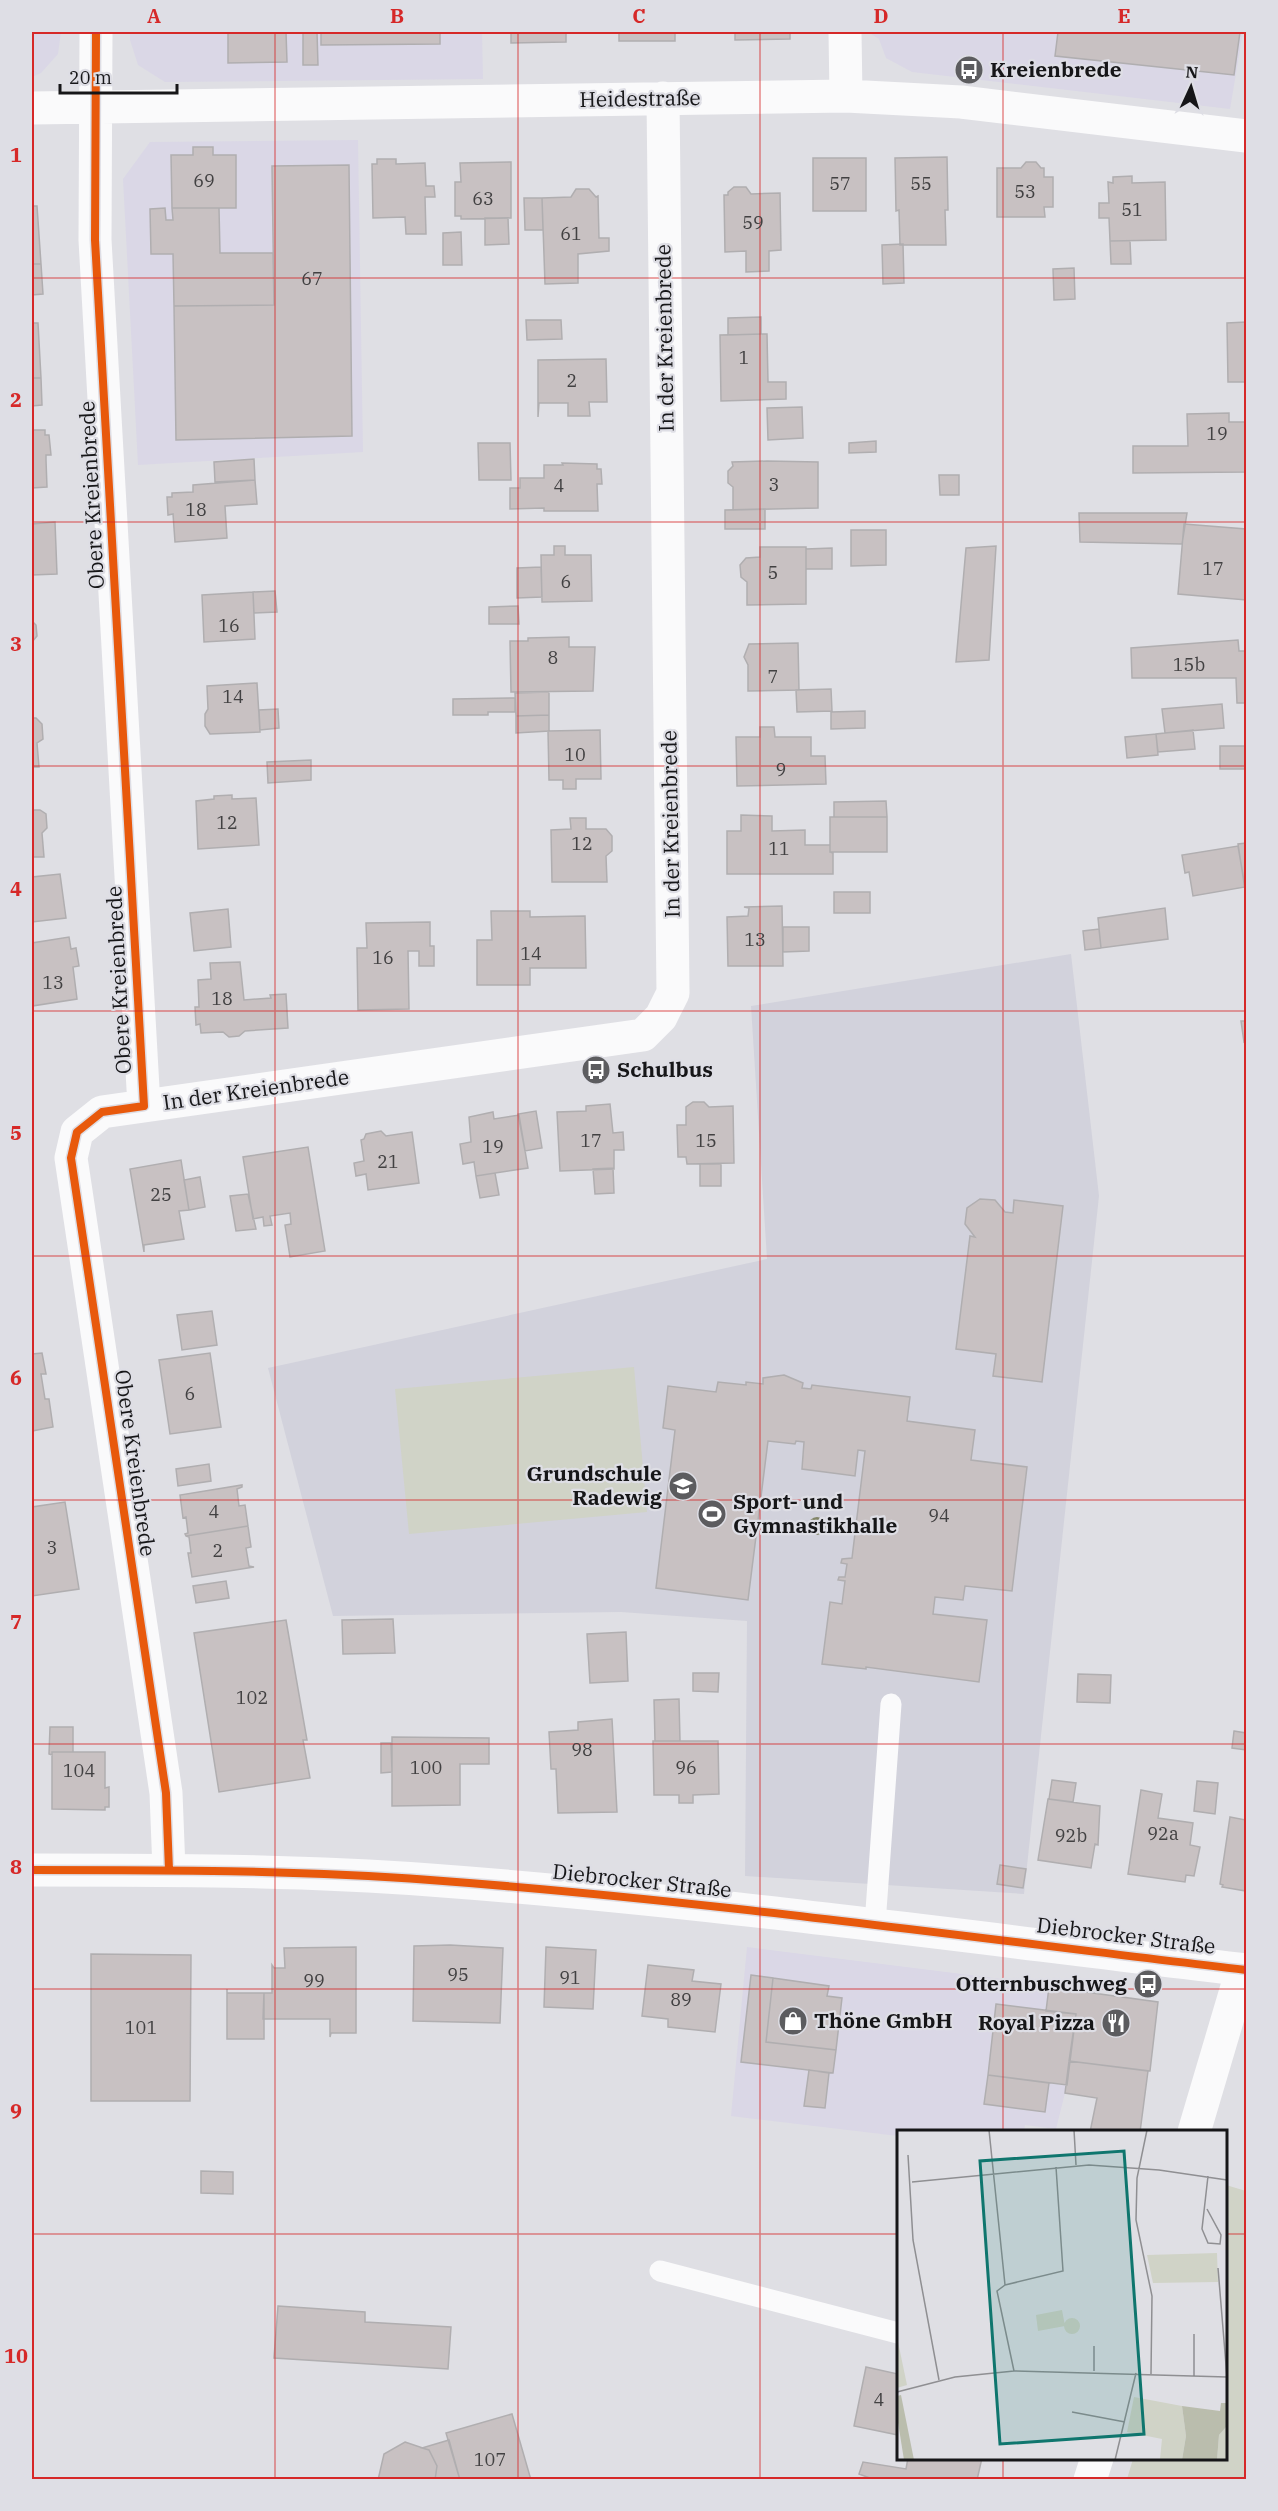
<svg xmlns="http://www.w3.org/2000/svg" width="1278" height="2511" viewBox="0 0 1278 2511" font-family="'IBM Plex Serif',serif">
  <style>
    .commercial { fill: #dad7e6 }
    .built { fill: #d2d2dc }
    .green { fill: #d0d3c7 }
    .building { fill: #c8c1c2; stroke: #b0aeb0; stroke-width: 1.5 }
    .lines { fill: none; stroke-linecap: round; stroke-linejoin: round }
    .lane { stroke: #fafafb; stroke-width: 21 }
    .street { stroke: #fafafb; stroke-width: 33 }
    .secondary { stroke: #fafafb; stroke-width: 33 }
    .cycleway-casing { stroke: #dedee5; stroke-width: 11 }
    .cycleway { stroke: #e8590c; stroke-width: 8 }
    .tree { fill: #828567 }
    .grid { fill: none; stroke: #d62828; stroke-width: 1.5; stroke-opacity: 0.55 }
    .labels { text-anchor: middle; stroke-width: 4.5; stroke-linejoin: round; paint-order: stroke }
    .number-label { font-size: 18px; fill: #424142 }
    .poi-label { font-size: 21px; font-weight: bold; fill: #161618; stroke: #dedee5; text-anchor: start }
    .street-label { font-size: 21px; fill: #161618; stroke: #dedee5 }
    .inset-road { fill: none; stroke: #8f8f92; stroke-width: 1.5 }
    .view { fill: #0f766e; fill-opacity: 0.15; stroke: #0f766e; stroke-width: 3 }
    .inset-edge { fill: none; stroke: #161618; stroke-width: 3 }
    .neatline { fill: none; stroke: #d62828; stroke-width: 2 }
    .grid-label { font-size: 20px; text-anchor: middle; font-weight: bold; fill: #d62828 }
  </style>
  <rect width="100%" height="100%" fill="#dfdfe4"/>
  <path class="commercial" d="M32 32H61L58 54 41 73 32 77Z
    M130 32H482L483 79 165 82 138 65 130 40Z
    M868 32H1243L1230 109 912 72 886 58 879 39Z
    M358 140 363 452 138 465 123 179 150 142Z
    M747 1947 1050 1985 1046 2010 1076 2014 1065 2093 1056 2129 1025 2125 1024 2131 898 2132V2136L731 2116Z"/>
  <path class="built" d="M1071 954 1099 1196 1024 1894 745 1876 747 1621 621 1612 333 1616 268 1368 767 1259 751 1006Z"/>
  <path class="green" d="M634 1367 647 1512 409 1534 395 1389Z
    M1226 2185 1246 2191V2479H1127L1133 2459 1226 2458Z"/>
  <path class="building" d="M228 32H286L287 62 228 63Z
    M303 32H317L318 65H303Z
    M321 32H440V44L321 45Z
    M511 32H566V42L511 43Z
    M619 32H675V41H619Z
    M735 32H790V39L735 40Z
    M1058 32H1240L1234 75 1055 56Z
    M193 147H213V155H236V208H172L171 155H193Z
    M947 157 948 210H945L946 245H900L899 210 896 211 895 158Z
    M813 158H866V211H813Z
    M377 159H396V164L425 163 426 186H434L435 197H425L426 234H406L405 217 373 218 372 164H377Z
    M511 162V218L461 219V216H455V182H461L460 163Z
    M1026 162H1036L1041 168H1044V177H1053V207H1044L1045 217H997V168H1021Z
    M349 165 352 436 176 440 174 306 274 305 272 166Z
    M1132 176V183L1165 182 1166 240 1110 241 1109 218H1099V203H1109L1108 182 1113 183V177Z
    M734 187H746L751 194 780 193 781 250 769 251V271L746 272V251L725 252 724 195H728V192Z
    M576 189H589L596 197 598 196 599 238H609V251L578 254V283L545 284 542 198 571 197Z
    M524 198H542L543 230H525Z
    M32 206H37L41 264H32Z
    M165 208 166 220H173L172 208H219L220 253H273L274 305 174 306 173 254H151L150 209Z
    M485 218H508L509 244 485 245Z
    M461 232 462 265H443V233Z
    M1110 241H1130L1131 264H1111Z
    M903 244 904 283 883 284 882 245Z
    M32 264H41L43 294 32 295Z
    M1074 268 1075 299 1054 300 1053 269Z
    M761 317V334L728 335V318Z
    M526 320H561L562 339 527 340Z
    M1246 322V382H1228L1227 323Z
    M32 323H38L41 378H32Z
    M767 334 768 382H786V399L721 401 720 335Z
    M606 359 607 402H589L590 416H568V403H539L538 417V360Z
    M32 378H41L42 405 32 406Z
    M802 407 803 438 768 440 767 408Z
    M1229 413V422H1246V472L1133 473V446H1188L1187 414Z
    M32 430H45V435H49L51 455H46V460L47 487 32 488Z
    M876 441V452L849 453V443Z
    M478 443H510L511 480H479Z
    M254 459 255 480 215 482 214 462Z
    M767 461 818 462V508L733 510V487L728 483V471L733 466 732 462Z
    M562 463 597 464V469H601L602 484H597L598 511H544V508L510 509V488H520V478H544V465H563Z
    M939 475H959V495H940Z
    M255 480 257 504 225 506 227 538 175 542 173 514 168 515 167 497H172V493L193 492V485Z
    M765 509V529H725V510Z
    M1079 513H1187L1182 544 1080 542Z
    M55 522 57 574 32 575V524Z
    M1184 524 1246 529V600L1178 594Z
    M851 530H886V565L851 566Z
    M554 546H565V555H591L592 601 542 602 541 555H554Z
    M996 546 989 660 956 662 966 548Z
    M760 547H806V604L747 605V582L741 577 740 565 746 558 760 557Z
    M832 548V569H806V549Z
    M541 567 542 597 517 598V568Z
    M275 591 277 612 254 613 253 592Z
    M253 592 255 639 204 642 202 595Z
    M518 606 519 624H489V607Z
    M32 621 36 625 37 636 32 642V668Z
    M569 637V647H595L593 691 511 692 510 641H528V638Z
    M1238 640 1239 651H1246V703H1237L1236 678H1132L1131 648Z
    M798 643 799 690 748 691V665L744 657 749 644Z
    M257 683 260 732 210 734 205 726V714L208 709 207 686Z
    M831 689 832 711 797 712 796 690Z
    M549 692V715L516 716 515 693Z
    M515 698V712H488V715H453V699Z
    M1222 704 1224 728 1165 733 1162 709Z
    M278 709 279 728 260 730 259 710Z
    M865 711V728L831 729V712Z
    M549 715V731L516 733V716Z
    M32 718H36L42 724 43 739 37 743 39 767H32Z
    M760 727H774L775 737H811V756H825L826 784 737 786 736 737H760Z
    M600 730 601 779H576V789H563V780H549L548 731Z
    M1193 730 1195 749 1158 752 1156 734Z
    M1156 734 1158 755 1127 758 1125 737Z
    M1220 746H1246V769H1220Z
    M1246 746V797H1245Z
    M311 760V780L268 783 267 762Z
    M232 795V799L256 798 259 845 198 849 196 801 214 799V796Z
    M886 801 887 817H834V802Z
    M32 810H40L46 814 47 828 42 833 44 857H32Z
    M741 815 772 816V831L805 830V845H830V852L833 853V874H727V831H741Z
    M830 817H887V852H830Z
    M570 818H586V829H606L612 836V851L606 856 607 882H552L551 830 571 829Z
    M1246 843V896L1238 844Z
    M1238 846 1245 887 1193 896 1189 872 1185 873 1182 855Z
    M60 874 66 918 32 922V877Z
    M834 892H870V913H834Z
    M782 906 783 966H728L727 917 748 916 749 908 744 907Z
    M1165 908 1168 939 1101 948 1098 918Z
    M228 909 231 947 194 951 190 913Z
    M491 911H530V917L585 916 586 968H530V985H477V940H492Z
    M430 922V946H434V966H419V951H408L409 1009 358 1010 357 948H367L366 923Z
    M783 927H809V951L783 952Z
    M1099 929 1101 948 1085 950 1083 931Z
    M69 937 71 949 76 948 79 966 73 967 77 999 32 1006V943Z
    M240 962 244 1000 271 998 270 995 286 994 288 1028 245 1031 239 1036 229 1037 223 1032 201 1033 200 1024 196 1025 195 1007H199L198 980 211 979 210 963Z
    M1241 1021H1246V1041L1244 1042Z
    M693 1102H704L709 1107 733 1106 734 1163 687 1164 686 1157H678L677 1125H686V1107Z
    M610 1104 613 1133 623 1132 624 1150H614V1169L560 1171 557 1112 586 1111V1106Z
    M536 1111 542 1148 525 1151 518 1114Z
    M493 1112 494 1119 519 1115 528 1168 476 1176 474 1162 463 1164 460 1144 471 1142 469 1117Z
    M381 1131 386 1136 412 1132 419 1183 368 1190 366 1174 356 1176 354 1163 364 1161 361 1140 364 1139 366 1134Z
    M308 1147 325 1251 290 1257 285 1225 291 1224 290 1213 270 1216 272 1225 264 1226 263 1217 253 1219 243 1157Z
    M181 1160 189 1210 179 1211 184 1239 144 1245V1252L130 1169Z
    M700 1164H721V1186H700Z
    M613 1168 614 1193 595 1194 593 1169Z
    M495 1173 499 1195 480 1198 476 1176Z
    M200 1177 205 1207 189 1210 184 1180Z
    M248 1194 256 1229 236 1231 230 1196Z
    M980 1199 995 1200 1005 1212 1013 1213 1014 1200 1063 1206 1042 1382 993 1376 996 1354 956 1349 970 1236 975 1237 965 1224 967 1208Z
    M212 1311 217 1345 182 1350 177 1315Z
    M42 1353 46 1374H41L45 1399H49L53 1427 32 1431V1354Z
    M210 1353 221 1427 170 1434 159 1360Z
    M784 1375 803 1383 802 1388 811 1389 812 1385 910 1397 907 1421 975 1430 971 1460 1027 1467 1012 1591 965 1586 963 1600 935 1597 933 1614 987 1620 979 1682 866 1667V1669L822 1664 830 1602 842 1604 845 1581 838 1580 839 1577H845L847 1564 841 1563 842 1559 852 1558 865 1451 858 1450 855 1476 802 1469 804 1442 796 1441 795 1444 768 1441 748 1600 656 1588 675 1430 663 1428 668 1386 716 1392 718 1382 746 1385V1382L763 1384V1378Z
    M209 1464 211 1481 178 1486 176 1469Z
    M242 1485V1487L237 1489 239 1506 245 1505 248 1526 186 1536 185 1534 188 1533 186 1517 183 1518 180 1495Z
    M65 1502 79 1589 32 1596V1507Z
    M248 1526 251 1547 246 1548 249 1566 254 1567 192 1577 188 1553H191L189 1537 186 1536Z
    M226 1581 229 1598 196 1603 193 1586Z
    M393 1619 395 1653 343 1654 342 1620Z
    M286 1620 307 1740H303L310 1778 219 1792 194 1633Z
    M626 1632 628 1681 590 1683 587 1634Z
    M693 1673H719L718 1692 693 1691Z
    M1078 1674 1111 1675 1110 1703 1077 1702Z
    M679 1699 680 1741H655L654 1700Z
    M612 1719 617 1812 558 1813 556 1769H551L549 1732 578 1730V1722Z
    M50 1727H73V1752H52V1755L49 1754Z
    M1234 1731 1246 1733V1750L1232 1748Z
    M392 1737 489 1738V1764H460V1805L392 1806Z
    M653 1741H718L719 1794 693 1795V1803H679V1795H654Z
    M381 1743H391L392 1772 381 1773Z
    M52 1752H105V1788L109 1787V1807H105V1810L52 1809Z
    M1052 1780 1076 1783 1073 1802 1049 1799Z
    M1197 1781 1218 1783 1215 1814 1194 1811Z
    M1141 1790 1162 1794 1158 1818 1193 1823 1190 1845 1200 1847 1194 1876 1186 1875 1185 1882 1128 1874Z
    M1048 1799 1100 1806 1098 1845 1095 1844 1091 1868 1038 1860Z
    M1230 1817 1246 1820V1891L1222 1887 1223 1885 1220 1884Z
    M1000 1865 1026 1869 1023 1888 997 1884Z
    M450 1945 503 1948 500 2023 413 2021 414 1946Z
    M356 1947V2033H331L330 2037V2019H263L264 1993H272V1965L274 1968H285L284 1948Z
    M546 1947 596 1950 593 2009 544 2007Z
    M91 1954 191 1955 190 2101H91Z
    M648 1965 694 1970 692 1981 721 1984 715 2032 668 2027V2019L642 2016Z
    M751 1975 773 1978 766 2042 836 2050 833 2073 741 2062Z
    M773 1978 829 1986 827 1996 842 1998 836 2050 766 2042Z
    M1049 1987 1158 2002 1150 2071 1069 2061 1076 2014 1046 2011Z
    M227 1989V1993H264V2039H227Z
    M996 2004 1076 2014 1067 2085 988 2075Z
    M1069 2061 1148 2071 1140 2132H1090L1097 2098 1065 2093Z
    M809 2070 829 2073 825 2108 804 2106Z
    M988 2075 1049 2083 1045 2112 984 2104Z
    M201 2171 233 2172V2194L201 2193Z
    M278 2306 365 2312V2322L451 2327 448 2369 274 2358Z
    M866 2367 898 2374V2435L854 2426Z
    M512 2414 531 2480H460L446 2433Z
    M449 2440 460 2480H435L437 2466 429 2450 422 2448Z
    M405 2442 429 2450 437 2466 435 2480H378L384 2454Z
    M908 2458H982L977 2480H875L859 2474 863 2462 906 2469Z"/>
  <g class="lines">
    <path class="lane" d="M875 1924 891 1704
      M660 2271 898 2333"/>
    <path class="street" d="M96 32 95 240 144 1106 102 1112 77 1132 71 1158 166 1793 169 1870
      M845 32 846 96
      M32 108 846 96 961 102 1246 136
      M144 1106 643 1035 661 1017 673 993 663 98
      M1194 2132 1242 1970
      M1090 2480 1097 2458"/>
    <path class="secondary" d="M32 1870C164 1870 297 1870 430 1880 703 1900 974 1938 1246 1970"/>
    <g class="cycleway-casing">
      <path id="cycleway" d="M96 32 95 240 144 1106 102 1112 77 1132 71 1158 166 1793 169 1870
        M32 1870C164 1870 297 1870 430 1880 703 1900 974 1938 1246 1970"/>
    </g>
    <use href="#cycleway" class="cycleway"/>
  </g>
  <circle class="tree" cx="817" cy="1526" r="9"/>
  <path class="grid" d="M275 32V2480M518 32V2480M760 32V2480M1003 32V2132M32 278H1246M32 522H1246M32 766H1246M32 1011H1246M32 1256H1246M32 1500H1246M32 1744H1246M32 1989H1246M32 2234H898M1226 2234H1246M1003 2458V2480"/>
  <defs>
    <g id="bus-disc" transform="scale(1.5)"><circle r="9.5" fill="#5c5c5f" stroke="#dedee5"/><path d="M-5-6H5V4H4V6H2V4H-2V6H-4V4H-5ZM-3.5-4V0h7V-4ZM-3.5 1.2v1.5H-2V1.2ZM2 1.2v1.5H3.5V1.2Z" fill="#fff"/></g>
    <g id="school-disc" transform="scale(1.5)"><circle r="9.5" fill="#5c5c5f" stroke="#dedee5"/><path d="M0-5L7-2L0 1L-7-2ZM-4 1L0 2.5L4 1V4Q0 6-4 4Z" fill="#fff"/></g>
    <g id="stadium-disc" transform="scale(1.5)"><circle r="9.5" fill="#5c5c5f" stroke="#dedee5"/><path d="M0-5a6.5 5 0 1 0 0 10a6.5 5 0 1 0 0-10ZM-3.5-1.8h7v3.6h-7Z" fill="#fff"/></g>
    <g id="shop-disc" transform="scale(1.5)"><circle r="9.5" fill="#5c5c5f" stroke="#dedee5"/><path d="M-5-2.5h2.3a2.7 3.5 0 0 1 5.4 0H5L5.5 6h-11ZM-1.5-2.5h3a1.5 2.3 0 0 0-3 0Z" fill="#fff"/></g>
    <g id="restaurant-disc" transform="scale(1.5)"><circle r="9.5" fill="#5c5c5f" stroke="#dedee5"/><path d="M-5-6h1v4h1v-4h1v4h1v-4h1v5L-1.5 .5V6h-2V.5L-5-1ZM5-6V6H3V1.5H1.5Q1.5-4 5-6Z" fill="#fff"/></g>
  </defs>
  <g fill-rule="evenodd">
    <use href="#bus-disc" x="969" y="70"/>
    <use href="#bus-disc" x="596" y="1070"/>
    <use href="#school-disc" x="683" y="1486"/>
    <use href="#stadium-disc" x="712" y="1514"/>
    <use href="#bus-disc" x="1148" y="1984"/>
    <use href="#shop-disc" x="793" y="2021"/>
    <use href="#restaurant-disc" x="1116" y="2023"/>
  </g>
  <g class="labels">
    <g class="number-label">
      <text x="204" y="187">69</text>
      <text x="840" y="190">57</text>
      <text x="921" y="190">55</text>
      <text x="1025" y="198">53</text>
      <text x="483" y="205">63</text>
      <text x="1132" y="216">51</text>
      <text x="753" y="229">59</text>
      <text x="571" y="240">61</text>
      <text x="312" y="285">67</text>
      <text x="744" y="364">1</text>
      <text x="572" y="387">2</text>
      <text x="1217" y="440">19</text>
      <text x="774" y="491">3</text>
      <text x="559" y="492">4</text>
      <text x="196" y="516">18</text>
      <text x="1213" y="575">17</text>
      <text x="773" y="579">5</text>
      <text x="566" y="588">6</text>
      <text x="229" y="632">16</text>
      <text x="553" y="664">8</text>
      <text x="1189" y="671">15b</text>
      <text x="773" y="683">7</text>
      <text x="233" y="703">14</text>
      <text x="575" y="761">10</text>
      <text x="781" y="776">9</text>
      <text x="227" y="829">12</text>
      <text x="582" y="850">12</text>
      <text x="779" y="855">11</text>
      <text x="755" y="946">13</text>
      <text x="531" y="960">14</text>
      <text x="383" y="964">16</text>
      <text x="53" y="989">13</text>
      <text x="222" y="1005">18</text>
      <text x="591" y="1147">17</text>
      <text x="706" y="1147">15</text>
      <text x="493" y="1153">19</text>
      <text x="388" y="1168">21</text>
      <text x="161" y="1201">25</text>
      <text x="190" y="1400">6</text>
      <text x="214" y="1518">4</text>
      <text x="939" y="1522">94</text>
      <text x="52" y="1554">3</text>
      <text x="218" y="1557">2</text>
      <text x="252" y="1704">102</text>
      <text x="582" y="1756">98</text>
      <text x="426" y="1774">100</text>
      <text x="686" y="1774">96</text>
      <text x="79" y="1777">104</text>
      <text x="1163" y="1840">92a</text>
      <text x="1071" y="1842">92b</text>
      <text x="458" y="1981">95</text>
      <text x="570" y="1984">91</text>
      <text x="314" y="1987">99</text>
      <text x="681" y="2006">89</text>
      <text x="141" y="2034">101</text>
      <text x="879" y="2406">4</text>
      <text x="490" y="2466">107</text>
    </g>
    <g class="poi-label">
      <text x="990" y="77">Kreienbrede</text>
      <text x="617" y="1077">Schulbus</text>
      <text x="662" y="1481" text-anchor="end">Grundschule<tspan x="662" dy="24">Radewig</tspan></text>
      <text x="733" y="1509">Sport- und<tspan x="733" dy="24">Gymnastikhalle</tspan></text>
      <text x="1127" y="1991" text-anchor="end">Otternbuschweg</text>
      <text x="814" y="2028">Thöne GmbH</text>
      <text x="1095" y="2030" text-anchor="end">Royal Pizza</text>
    </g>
    <g class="street-label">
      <text transform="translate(640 99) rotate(-1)" y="7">Heidestraße</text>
      <text transform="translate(665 338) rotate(-91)" y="7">In der Kreienbrede</text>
      <text transform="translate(92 495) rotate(-93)" y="7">Obere Kreienbrede</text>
      <text transform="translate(671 824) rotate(-91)" y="7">In der Kreienbrede</text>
      <text transform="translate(119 980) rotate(-93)" y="7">Obere Kreienbrede</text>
      <text transform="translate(256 1090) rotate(-8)" y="7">In der Kreienbrede</text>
      <text transform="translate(135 1463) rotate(82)" y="7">Obere Kreienbrede</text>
      <text transform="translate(642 1881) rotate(6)" y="7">Diebrocker Straße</text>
      <text transform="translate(1126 1936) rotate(7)" y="7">Diebrocker Straße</text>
    </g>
  </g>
  <g transform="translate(897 2130)">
    <rect width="330" height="330" fill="#dfdfe4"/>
    <path d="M320 123 321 152 256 153 250 125ZM165 180 168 196 141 201 139 185ZM167 196a8 8 0 1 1 16 0a8 8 0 1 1-16 0ZM0 207 10 255 0 258ZM237 267 285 276 289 306 285 330 263 329 265 309 230 302ZM330 296V330H320L322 305Z" fill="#d0d3c7"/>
    <path d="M4 265 17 330H7L0 286V266ZM324 273H330V296L322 305 320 330H285L289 306 285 276 323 281Z" fill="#babdad"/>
    <path class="inset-road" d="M92 0 108 155 100 161 117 241M177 0 179 35M250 0 240 48 239 90 255 166 254 244M11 25 16 110 42 250M15 52 192 35 262 40 330 50M310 79 324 105 323 114 311 113 305 99 311 46M321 138 330 247M108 155 166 141 159 37M297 204V246M197 241V216M0 262 58 247 117 241 330 247M175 282 228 292M218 330 239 243"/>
    <path class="view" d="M227 21 247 304 103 314 83 31Z"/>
    <rect width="330" height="330" class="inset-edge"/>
  </g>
  <rect width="1278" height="2511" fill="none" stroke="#dedee5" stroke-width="66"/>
  <g transform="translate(1191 87) rotate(4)" stroke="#dedee5" stroke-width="4.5" paint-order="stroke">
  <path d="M0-4.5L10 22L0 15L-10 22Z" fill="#161618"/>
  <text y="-9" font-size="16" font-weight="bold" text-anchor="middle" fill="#161618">N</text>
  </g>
  <path d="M60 84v9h117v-9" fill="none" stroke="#161618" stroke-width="3"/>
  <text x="69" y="84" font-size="18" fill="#161618" stroke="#dedee5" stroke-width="4.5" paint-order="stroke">20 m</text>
  <rect x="33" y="33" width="1212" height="2445" class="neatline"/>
  <g class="grid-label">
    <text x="154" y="23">A</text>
    <text x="397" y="23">B</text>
    <text x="639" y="23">C</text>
    <text x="881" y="23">D</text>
    <text x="1124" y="23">E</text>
    <text x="16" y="162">1</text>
    <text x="16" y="407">2</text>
    <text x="16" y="651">3</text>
    <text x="16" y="896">4</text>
    <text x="16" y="1140">5</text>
    <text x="16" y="1385">6</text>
    <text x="16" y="1629">7</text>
    <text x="16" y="1874">8</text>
    <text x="16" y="2118">9</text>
    <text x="16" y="2363">10</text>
  </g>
</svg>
